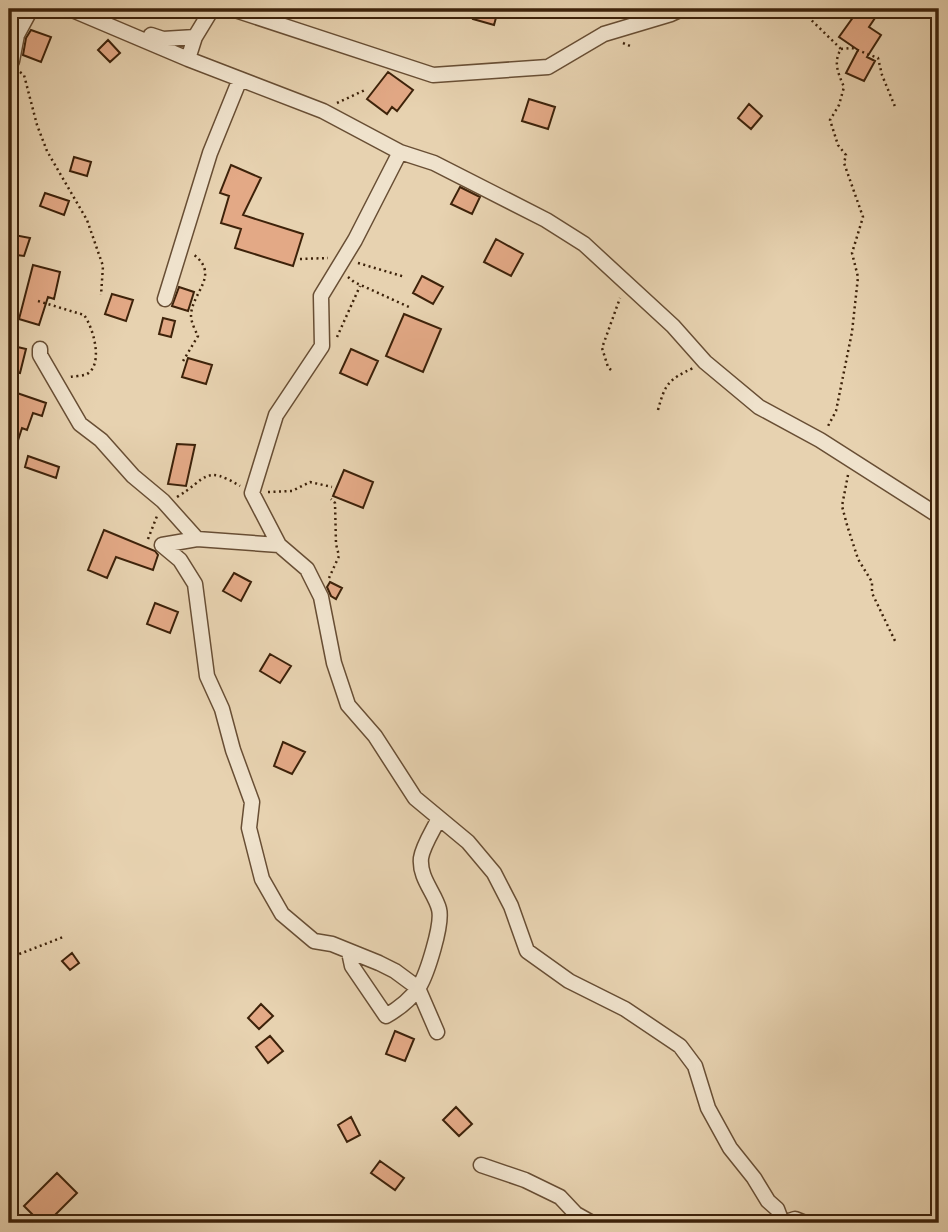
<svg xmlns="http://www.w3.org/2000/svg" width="948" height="1232" viewBox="0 0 948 1232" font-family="'IM FELL English',serif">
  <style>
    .building { fill: #e3a986; stroke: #3d220a; stroke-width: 2 }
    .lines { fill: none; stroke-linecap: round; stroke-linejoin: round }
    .minor-casing { stroke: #684e34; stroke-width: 17 }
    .path { stroke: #3d220a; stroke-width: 2.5; stroke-dasharray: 2 3.5; stroke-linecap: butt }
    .minor { stroke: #efe2cc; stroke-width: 14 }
  </style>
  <rect width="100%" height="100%" fill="#e7d2b0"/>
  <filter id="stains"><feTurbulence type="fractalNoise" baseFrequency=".00286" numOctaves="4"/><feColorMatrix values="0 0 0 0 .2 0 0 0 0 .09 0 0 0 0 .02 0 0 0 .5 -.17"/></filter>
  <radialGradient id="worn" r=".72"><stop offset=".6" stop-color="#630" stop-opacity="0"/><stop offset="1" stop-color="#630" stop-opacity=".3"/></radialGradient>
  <path class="building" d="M476 9 497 14 494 25 473 19Z
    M859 9H881L869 27 881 35 867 57 875 61 864 81 846 73 858 50 839 37Z
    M31 30 51 37 41 62 23 55 26 38Z
    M108 40 120 53 110 62 98 50Z
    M388 72 413 90 397 111 392 107 387 114 367 99Z
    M529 99 555 107 548 129 522 121Z
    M749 104 762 116 751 129 738 118Z
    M74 157 91 162 87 176 70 171Z
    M231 165 261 178 243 215 303 234 293 266 235 248 241 229 221 223 229 196 220 193Z
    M460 187 480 197 472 214 451 204Z
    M45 193 69 201 64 215 40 206Z
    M9 234 30 238 24 256 9 254Z
    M496 239 523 254 511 276 484 262Z
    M33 265 60 272 54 299 48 297 39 325 19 319Z
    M422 276 443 287 433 304 413 293Z
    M179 287 194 292 188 311 172 306Z
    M112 294 133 300 126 321 105 314Z
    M404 314 441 329 423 372 386 356Z
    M163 318 175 321 171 337 159 334Z
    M9 345 26 349 20 373 9 371Z
    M351 349 378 361 367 385 340 373Z
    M188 358 212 365 206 384 182 377Z
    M17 393 46 403 42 416 33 413 27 430 22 428 11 462 9 461V419Z
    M177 444 195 445 186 486 168 484Z
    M28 456 59 467 56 478 25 467Z
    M344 470 373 482 363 508 333 496Z
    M104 530 155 551 158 555 153 570 116 557 107 578 88 570Z
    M234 573 251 582 241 601 223 591Z
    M330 582 342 588 336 599 331 596 327 587Z
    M155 603 178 612 170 633 147 624Z
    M270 654 291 666 280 683 260 671Z
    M283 742 305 752 292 774 274 766Z
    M72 953 79 963 70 970 62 961Z
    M261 1004 273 1016 259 1029 248 1018Z
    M395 1031 414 1039 405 1061 386 1054Z
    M270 1036 283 1051 268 1063 256 1047Z
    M456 1107 472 1124 459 1136 443 1120Z
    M351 1117 360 1135 347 1142 338 1125Z
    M380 1161 404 1178 395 1190 371 1173Z
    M57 1173 77 1193 47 1223H41L24 1206Z"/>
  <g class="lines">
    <g class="minor-casing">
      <path id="minor" d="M70 9 188 59 323 111 400 152 434 163 546 220 584 244 673 326 705 362 759 407 820 440 939 516
        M232 9 433 75 548 67 604 34 671 14 682 9
        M151 35 163 39 195 37
        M188 59 195 37 212 9
        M9 62 12 61 17 35 31 9
        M165 299 210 153 240 79
        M40 349V355L80 424 101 440 133 476 163 501 197 539 279 545 307 569 321 597 334 663 348 705 375 736 415 798 468 842 494 873 511 906 527 951 569 981 625 1009 680 1046 695 1066 708 1108 730 1148 754 1178 768 1201 777 1209 780 1217 779 1223
        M197 539 162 545 180 560 195 584 207 676 222 709 233 750 252 802 249 828 262 879 282 914 314 941 332 944 379 963 395 971 418 988 437 1032
        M279 545 252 493 276 415 322 346 321 296 355 240 400 152
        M349 952 352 966 386 1016C398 1009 411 999 419 987 427 974 443 924 439 909 435 893 419 878 421 858 423 845 434 829 439 818
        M481 1165 525 1180 560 1197 576 1214 592 1223
        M783 1223 795 1219 805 1223"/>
    </g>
    <path class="path" d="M800 9 841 49C833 62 838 73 844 87L839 105 830 120 838 145 846 155 844 163 863 217 852 253 858 277 852 332 836 411 827 428
      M623 43 630 46
      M841 49 852 48 878 58 882 75 896 109
      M20 72 24 75 37 125 47 151 87 220 103 266 101 295
      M9 94V76
      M337 103 365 90
      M300 259 328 258
      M358 263 405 277
      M348 277 354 282 409 307
      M38 301 84 315C93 327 104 364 87 374 83 376 75 376 70 377
      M337 337 360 286
      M183 361 198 336C195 330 191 322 191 315 192 292 221 275 193 254
      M611 370 608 367 602 348 620 298
      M658 410C665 384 668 380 693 368
      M848 475 842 506 847 525 858 559 872 582V593L896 643
      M268 492 292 491 310 482 332 487
      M177 497C207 479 204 464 240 486
      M148 539 157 516
      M329 578 339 556 336 544 335 503 331 499
      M9 958 63 937
      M76 1223H78"/>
    <use href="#minor" class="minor"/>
  </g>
  <rect width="948" height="1232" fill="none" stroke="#e7d2b0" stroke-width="35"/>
  <rect x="10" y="10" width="927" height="1211" fill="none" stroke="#3d220a" stroke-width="3.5"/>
  <rect x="18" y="18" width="913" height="1197" fill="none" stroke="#3d220a" stroke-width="2"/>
  <rect width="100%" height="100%" filter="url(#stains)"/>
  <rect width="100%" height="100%" fill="url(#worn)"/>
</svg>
